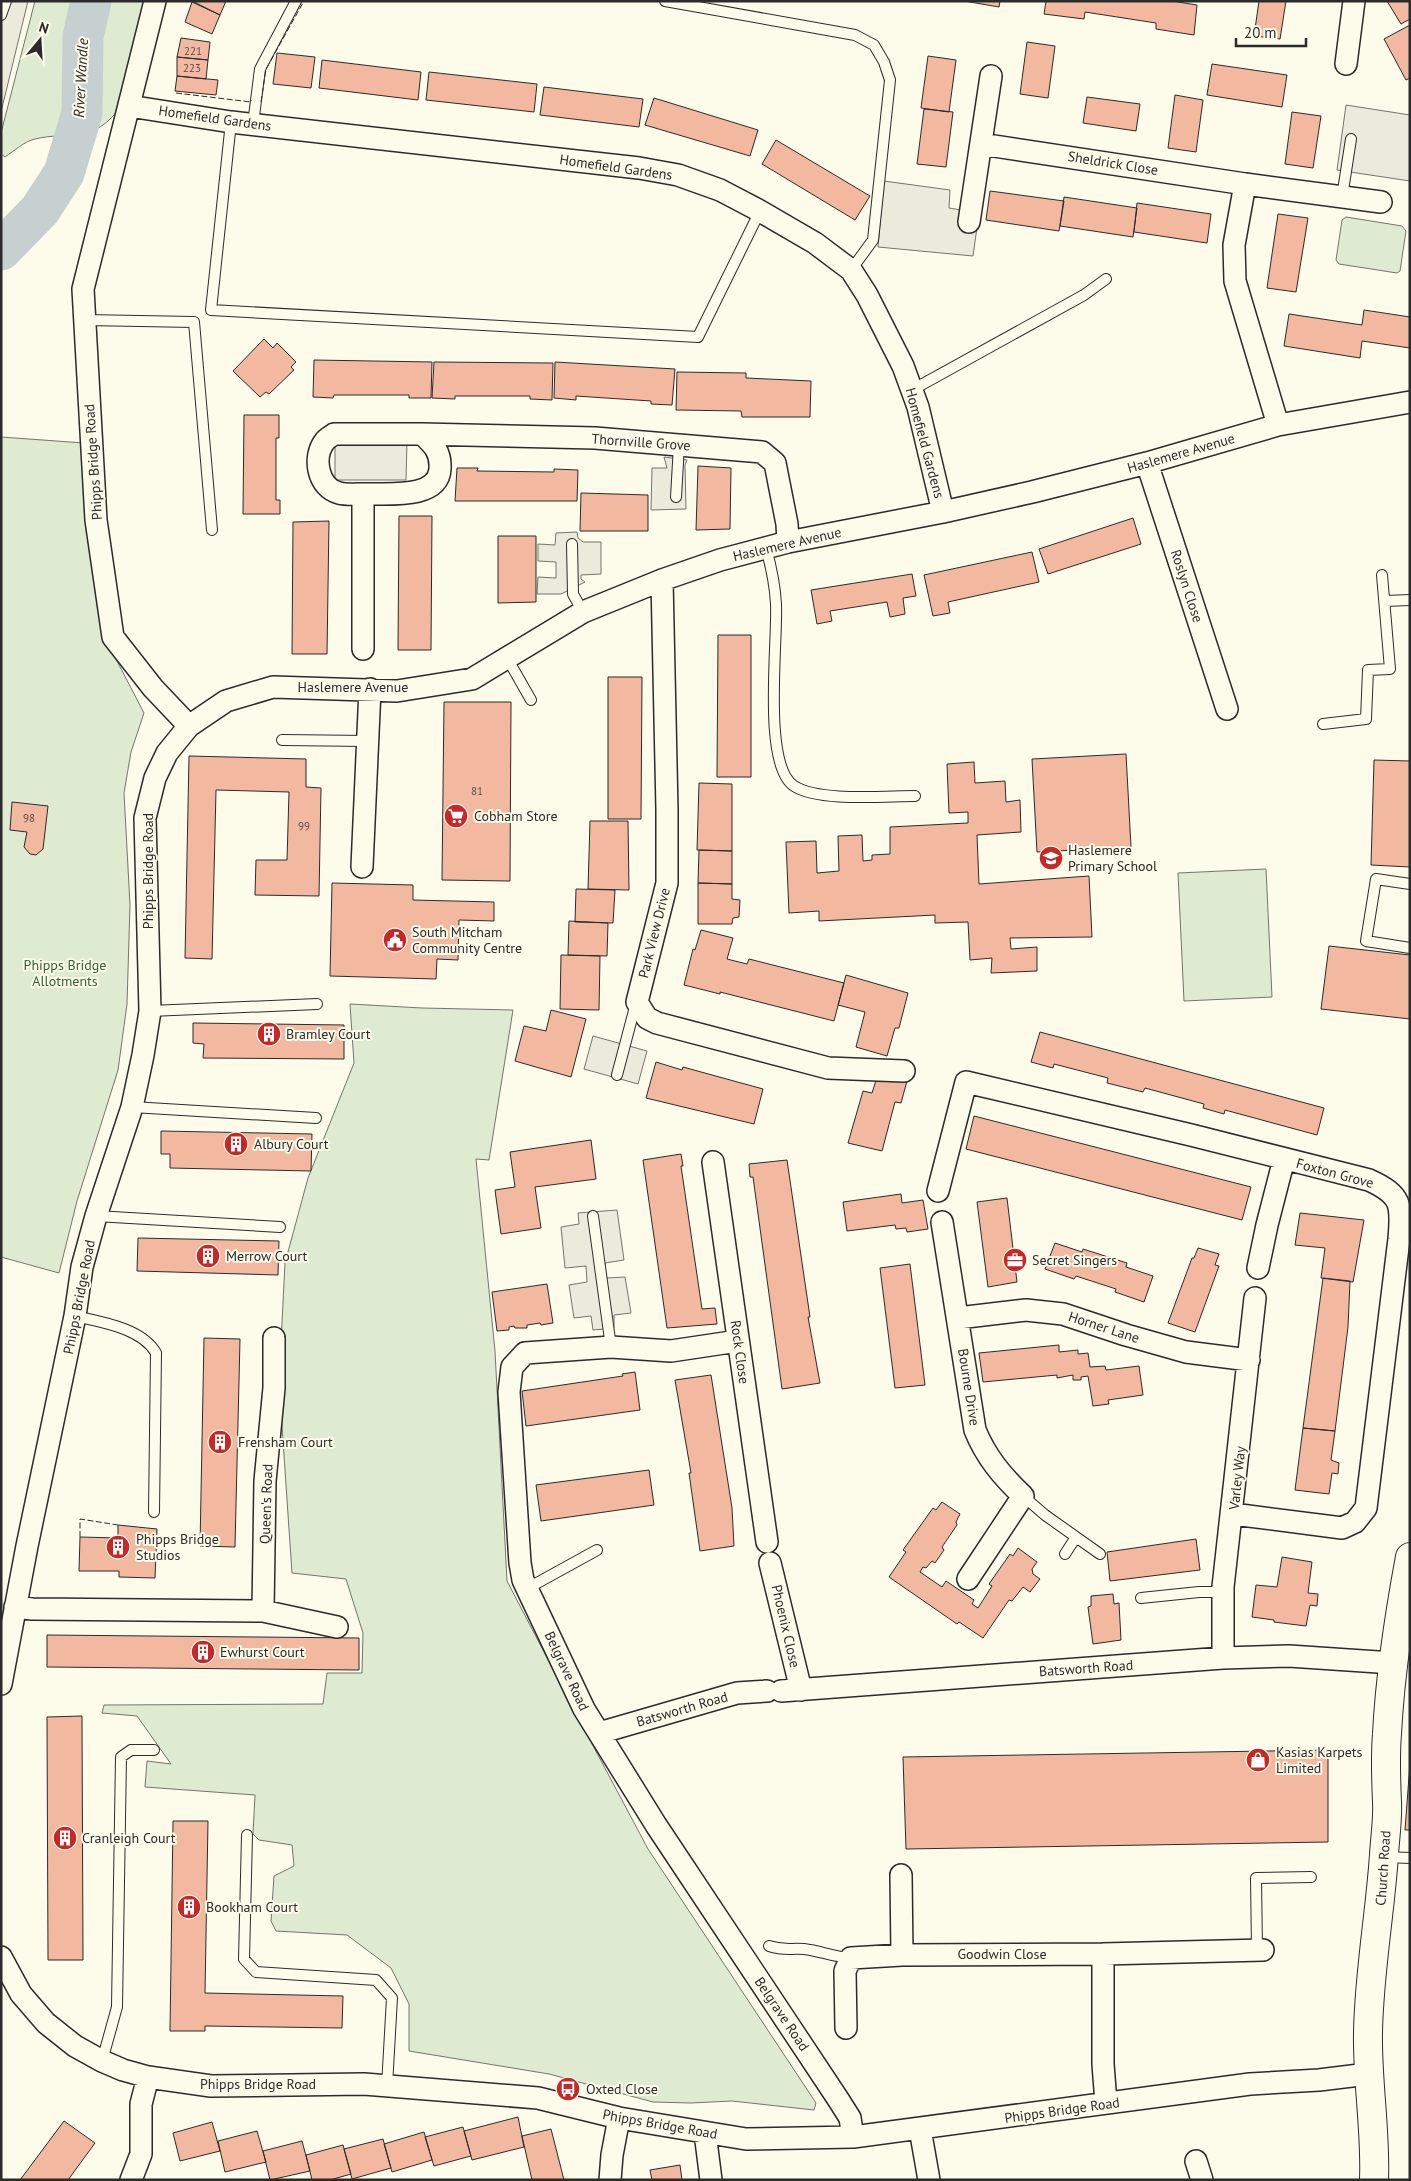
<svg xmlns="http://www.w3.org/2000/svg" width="1411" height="2181" viewBox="0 0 1411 2181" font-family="'PT Sans',sans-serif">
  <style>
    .green { fill: #deebd1; stroke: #74746e }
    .parking { fill: #eceadb; stroke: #74746e }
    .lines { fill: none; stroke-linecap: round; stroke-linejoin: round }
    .river { stroke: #c7d0d0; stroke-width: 41 }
    .building { fill: #f2b8a0; stroke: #2b2b2b }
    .lane-casing { stroke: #2b2b2b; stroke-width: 12 }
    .street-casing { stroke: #2b2b2b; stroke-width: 24 }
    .secondary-casing { stroke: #2b2b2b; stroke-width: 30 }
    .lane { stroke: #fdfbea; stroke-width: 10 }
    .street { stroke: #fdfbea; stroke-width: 21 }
    .secondary { stroke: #fdfbea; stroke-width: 28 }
    .fence { stroke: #2b2b2b; stroke-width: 1; stroke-dasharray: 6 2.5; stroke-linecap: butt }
    .labels { text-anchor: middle; stroke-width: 4; stroke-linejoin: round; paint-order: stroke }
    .number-label { font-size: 11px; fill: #5d4e48 }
    .street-label { font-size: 14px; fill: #2b2b2b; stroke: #fdfbea }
    .poi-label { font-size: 14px; fill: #2b2b2b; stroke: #fdfbea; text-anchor: start }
    .park-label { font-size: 14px; fill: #34623c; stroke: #fdfbea }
    .water-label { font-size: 15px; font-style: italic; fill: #2b2b2b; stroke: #fdfbea }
  </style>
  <rect width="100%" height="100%" fill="#fdfbea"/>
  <path class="green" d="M35 1H147L115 114C88 144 68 131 35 139 25 141 14 151 5 157L1 154V133Z
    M1346 217 1402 226 1406 231 1400 271 1397 273 1339 264 1336 260 1342 220Z
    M1 437 84 443 105 638 144 713 131 752 124 793 130 905 127 1004 118 1070 77 1201 59 1273 1 1257Z
    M1266 869 1272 997 1184 1001 1178 873Z
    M350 1004 422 1008 513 1010 489 1160 476 1159 495 1351 507 1581 582 1725 648 1849 816 2103 814 2110 732 2101 691 2103 653 2102 549 2074 409 2051V2004L391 1968 347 1935 276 1931 271 1921 274 1876 294 1866 292 1845 259 1840 253 1834 255 1795 145 1787 147 1761 171 1764 137 1716 102 1713 104 1705 323 1704 327 1673H362L363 1633 346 1579 292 1573 279 1382 285 1263 308 1178 354 1063Z"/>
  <path class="parking" d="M1 1H28L1 112Z
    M1346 105 1410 115V181L1337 170Z
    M884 181 950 190 949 208 979 213 973 256 878 247Z
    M335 441 407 442 406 480H335Z
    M664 457 687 460 685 465 686 509 651 510 652 468H667Z
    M577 532 578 538 583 542H601V574L581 575V579L585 582 561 594H537L538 577 556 578V562L538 561V544L555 545 556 533Z
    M593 1036 647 1051 638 1084 584 1069Z
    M617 1210 624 1260 605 1263 606 1278 625 1277 631 1313 614 1315V1328L593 1330 591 1316 574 1318 569 1285 587 1282 586 1266 565 1268 561 1227 579 1224 578 1213Z"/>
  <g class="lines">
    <path class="river" d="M1 250 40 210 64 173 82 113 83 37 91 1"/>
  </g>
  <path class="building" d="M192 1H226L220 15Z
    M964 1H1000L999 7Z
    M1046 1H1172L1197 5 1194 35 1156 29V23L1085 12 1084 19 1044 14Z
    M1259 1H1286L1280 39 1254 36Z
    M1387 1H1410V19L1401 24Z
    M192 2 220 15 212 34 185 22Z
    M1410 25V78L1406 80 1384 39Z
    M181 38 210 42 208 60 177 57Z
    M1027 42 1055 46 1048 98 1020 94Z
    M277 53 315 57 311 88 273 84Z
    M928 56 956 60 949 112 921 108Z
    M177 57 208 60 206 79 177 76Z
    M322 60 421 72 418 100 319 88Z
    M1212 64 1287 75 1282 107 1207 95Z
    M429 72 537 84 534 112 426 100Z
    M177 76 218 80 216 95 175 91Z
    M544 87 643 99 639 127 540 115Z
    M1175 95 1203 100 1196 152 1168 148Z
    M1087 97 1140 104 1136 131 1083 123Z
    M654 98 758 130 750 156 645 125Z
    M924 109 953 112 946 167 917 164Z
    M1292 112 1321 116 1313 168 1285 164Z
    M776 140 870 196 855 220 762 164Z
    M990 191 1064 201 1059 231 986 220Z
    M1064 197 1137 208 1133 237 1060 226Z
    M1137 203 1211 214 1207 243 1134 232Z
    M1278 214 1308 218 1296 292 1267 288Z
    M1364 310 1410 317V348L1362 341 1360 358 1284 346 1289 314 1362 325Z
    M264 339 273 348 277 343 296 362 291 367 294 370 269 394 266 392 260 397 233 371Z
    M314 360 432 362 431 398H409V395H334L333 398 313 397Z
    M434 362 553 363 552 400 530 399V396H455V399L432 398Z
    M555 362 675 369 672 405 651 404V401L576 396V400L554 398Z
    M677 372 746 373V378L811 381 810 417H742L741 411 676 410Z
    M244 415H279V438H276V500H280V514H243Z
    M698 466 731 468 730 529 696 530Z
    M457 468H478L477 471 554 472V469L578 470 577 501H455Z
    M581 493 648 495V531H580Z
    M399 516H432L431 650H398Z
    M1133 518 1141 544 1048 574 1039 549Z
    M329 521 327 654H292L293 522Z
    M498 536H536V602L498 603Z
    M1032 552 1039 582 948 602 950 613 933 616 924 575Z
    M912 574 916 596 903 598 905 614 890 617 887 602 830 611 832 621 817 624 811 590Z
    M718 635H751V777H717Z
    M608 677H642L641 819H608Z
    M444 702H511L510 881 442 880Z
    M1126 754 1131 847 1037 852 1032 759Z
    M189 756 306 759V787L321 788 319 896 255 895 256 860H287L289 792 216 790 212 959 185 958Z
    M1374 760 1410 761V867L1371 865Z
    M974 762 975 783 1005 781 1006 802 1020 800 1021 832 977 835 979 884 1089 876 1092 937 1010 938 1011 949 1037 947V971L991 973 992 958 970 960 968 922 935 923V915L819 921V911L789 913 786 842 816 841 817 873 839 871 838 836 862 835 863 861 872 860V855L890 854V827L968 823V812L949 813 947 764Z
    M699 783 732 784V851L697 850Z
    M12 802 48 806 43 849 36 855 30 854 24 847 27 832 10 830Z
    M590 821H628L629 890 588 889Z
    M699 850 732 851V884L698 883Z
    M332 883 413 885V900L494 902V921L459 920 458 960 437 959 436 979 330 976Z
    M698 883 732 884V899L740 900 739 917 733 918 732 924H698Z
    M576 889 615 890 613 923 575 922Z
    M569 921 608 923 607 956 568 955Z
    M701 930 733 938 727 959 747 964 749 959 844 983 834 1021 720 992V994L684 985 693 949 695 950Z
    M1329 946 1410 955V1019L1321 1009Z
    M561 955 600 956 599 1010 560 1009Z
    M846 975 908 993 899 1028H895L887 1056 856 1047 865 1012 838 1005Z
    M551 1010 586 1019 571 1077 515 1061 524 1026 546 1031Z
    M193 1023 344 1025V1059L203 1058 204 1044 193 1043Z
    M1040 1032 1324 1108 1317 1135 1225 1110 1224 1114 1203 1108 1204 1104 1145 1088 1143 1092 1107 1083 1108 1078 1054 1064 1053 1068 1031 1062Z
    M656 1062 682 1070 683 1067 763 1089 754 1124 646 1098Z
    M878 1074 907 1081 901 1103 895 1102 882 1151 848 1143 863 1091 872 1093Z
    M974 1116 1251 1187 1242 1220 966 1149Z
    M161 1131 312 1134 311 1171 170 1168V1154H161Z
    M591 1140 596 1179 535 1187 541 1228 501 1234 495 1190 515 1187 510 1152Z
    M681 1154 683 1166H681L702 1309 715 1308 717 1324 667 1328 643 1160Z
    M787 1160 810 1317H808L820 1383 782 1389 753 1177H750L749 1164Z
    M901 1194 902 1203 923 1200 928 1229 907 1232 906 1228 896 1229 895 1225 847 1231 843 1202Z
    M1007 1198 1017 1282 988 1287 977 1202Z
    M1300 1213 1364 1220 1353 1282 1321 1278 1325 1248 1295 1245Z
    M138 1238 279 1241 278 1275 137 1271Z
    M1055 1243 1082 1252 1083 1249 1127 1263 1126 1267 1153 1276 1144 1302 1115 1292 1116 1289 1076 1276 1074 1279 1045 1269Z
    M1198 1248 1219 1254 1215 1265 1219 1266 1195 1332 1168 1323 1192 1258H1194Z
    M910 1264 925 1385 895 1388 880 1268Z
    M1323 1278 1350 1281 1348 1327 1335 1431 1303 1428Z
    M547 1284 553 1323 541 1325 540 1323 527 1325V1328H515L514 1326 509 1327V1330L497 1331 492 1292Z
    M204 1338 240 1339 235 1547 200 1546Z
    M1059 1345V1352L1078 1350V1354L1088 1353 1090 1367 1105 1366 1106 1370 1139 1366 1143 1395 1108 1400 1109 1404 1093 1406 1088 1376 1081 1377V1380H1073V1375L1057 1378V1375L983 1382 979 1353Z
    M635 1372 640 1410 526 1426 522 1391 623 1376 622 1374Z
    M711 1375 732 1508 734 1546 700 1551 689 1473H691L675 1380Z
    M1303 1428 1335 1431 1331 1460 1339 1463 1338 1474 1332 1473 1329 1494 1295 1490Z
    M649 1470 654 1505 541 1521 536 1485Z
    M942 1502 960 1514 956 1522 957 1525 942 1547 944 1550 935 1563 932 1561 926 1568 923 1567 920 1572 942 1587 946 1581 974 1600 972 1604 978 1608 992 1586 989 1584 1010 1554 1013 1556 1018 1548 1037 1562 1032 1569 1033 1574 1040 1579 1030 1592 1023 1587 1012 1601 1009 1600 983 1638 959 1622 957 1624 889 1577 906 1552 903 1550 933 1508 936 1510Z
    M118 1525 157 1529 155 1578 119 1577V1571H79L80 1537 118 1538Z
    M1196 1539 1200 1570 1110 1581 1107 1552Z
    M1282 1557 1312 1562 1308 1593 1318 1594 1317 1606 1310 1605 1306 1626 1274 1622V1620L1252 1617 1256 1585 1277 1587Z
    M1113 1594 1114 1604 1119 1603 1121 1640 1093 1644 1088 1607 1091 1606V1596Z
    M47 1635 359 1638V1670L47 1667Z
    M82 1716 83 1960H48L47 1717Z
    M1328 1750V1842L906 1849 903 1757Z
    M1410 1763V1830H1405Z
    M173 1821H208L205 1993 343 1996 342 2028 205 2026V2031H170Z
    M518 2117 524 2147 472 2160 464 2131Z
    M64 2121 95 2143 68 2180H20Z
    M212 2122 220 2151 180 2161 173 2133Z
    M463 2127 471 2156 434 2166 425 2137Z
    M551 2129 564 2180H532L522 2136Z
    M257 2131 266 2162 225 2172 218 2141Z
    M424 2132 432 2160 392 2172 384 2144Z
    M383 2139 391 2168 352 2179 344 2149Z
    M302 2141 310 2171 270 2180 263 2151Z
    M343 2145 351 2174 330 2180H312L306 2155Z
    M680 2165 682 2180H652L650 2170Z"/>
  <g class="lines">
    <g class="lane-casing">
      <path id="lane" d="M665 1 855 35 874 45 884 62 890 80 873 240 851 270
        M1 15 6 1
        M231 122 211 310 698 337 760 211
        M253 124 260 69 296 1
        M1342 197 1351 139
        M85 320 194 322 212 530
        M912 390 1084 295 1106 279
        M676 497 679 445
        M572 544 573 594 583 612
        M766 548C771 566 775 585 776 604 778 641 762 765 794 786 819 802 884 796 915 796
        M1385 601 1410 600
        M507 658 531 700
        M1323 724 1366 719 1368 670 1390 669 1382 575
        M282 740 367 741
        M1410 884 1376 879 1366 941 1410 948
        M150 1011 317 1004
        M617 1075 636 1003
        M132 1107 316 1118
        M96 1216 280 1227
        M593 1216 611 1347
        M75 1316C101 1322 142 1328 156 1353L154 1512
        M1023 1496 1045 1515 1100 1554
        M1065 1554 1076 1537
        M528 1588 597 1550
        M1141 1598 1199 1592H1223
        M247 1835 244 1959 256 1972 376 1980 392 1998 387 2086
        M1385 1857 1410 1858
        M769 1946C785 1951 790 1948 804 1949 821 1951 833 1957 851 1958
        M1257 1950 1256 1878 1311 1877
        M102 2061 117 2007 121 1757 131 1750H154"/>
    </g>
    <g class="street-casing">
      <path id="street" d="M155 1 83 289 96 520 113 637 153 688 189 726
        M1346 64 1354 1
        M129 106 231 122 639 168 678 175 720 190 760 211 815 243 851 270 867 295 903 366 918 407 943 512
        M981 144 1245 184 1234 245 1235 281 1278 425
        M1245 184 1381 202
        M969 222 991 76
        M422 434 595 438 762 452 775 463 787 524 788 542
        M1147 463 1227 709
        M363 494C386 493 438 500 440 469 441 452 434 445 422 434H334C332 436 327 438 325 441 312 457 318 488 339 493 347 495 356 494 363 494V649
        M662 580 667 810V883L637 1002 647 1018 657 1023 828 1068 904 1071
        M362 867 370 689
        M713 1162 767 1542
        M938 1191 966 1082 1191 1135 1369 1180C1402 1195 1402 1205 1399 1239L1366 1508 1355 1522 1342 1528 1233 1514
        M942 1222 975 1430C986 1457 1002 1476 1023 1496L968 1579
        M1258 1268 1267 1225 1284 1159
        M958 1318 1026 1310 1063 1314 1126 1335 1186 1352 1249 1360
        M738 1341 671 1351 611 1347 525 1353 512 1367 509 1392 520 1563 523 1580 584 1709 656 1825 838 2099 850 2118 853 2137
        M770 1563 801 1690
        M15 1607 32 1609 263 1611 337 1627
        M263 1611 265 1481 274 1388V1338
        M1223 1658V1587L1255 1298
        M1 1684 27 1546 75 1316 82 1267 96 1216 132 1107 143 1055 150 1011 145 818 155 778 167 753 189 726 226 701 273 687 397 691 472 679 583 612 662 580 720 560 788 542 943 512 1032 492 1147 463 1278 425 1410 402
        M781 1691 1223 1658 1289 1656 1393 1663
        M599 1733 737 1693 767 1691
        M901 1875 902 1955
        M1 1957 21 1994 46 2023 75 2046 102 2061 123 2070 148 2077 211 2086 364 2084 538 2098 619 2118 746 2139 853 2137 1250 2084 1319 2080 1368 2074
        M846 2028 845 1971 851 1958 902 1955 1103 1954
        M1106 2103 1103 2064V1954L1263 1950
        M920 2129 929 2180
        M705 2133 711 2180
        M1196 2161 1202 2180
        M131 2180 141 2154V2104L148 2077
        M610 2180 612 2155 619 2118"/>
    </g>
    <g class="secondary-casing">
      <path id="secondary" d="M1374 2180C1376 2130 1367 2082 1368 2032 1369 1973 1380 1914 1384 1855 1385 1837 1388 1819 1387 1802 1386 1779 1385 1757 1387 1734 1390 1674 1399 1616 1410 1557"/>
    </g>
    <use href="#lane" class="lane"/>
    <use href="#street" class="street"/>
    <use href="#secondary" class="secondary"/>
    <path class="fence" d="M176 93 251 102V100
      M261 102 266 69 304 1
      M80 1537V1519L118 1525"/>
  </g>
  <defs>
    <g id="supermarket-disc" transform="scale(1.25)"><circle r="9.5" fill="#c62828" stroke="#fdfbea"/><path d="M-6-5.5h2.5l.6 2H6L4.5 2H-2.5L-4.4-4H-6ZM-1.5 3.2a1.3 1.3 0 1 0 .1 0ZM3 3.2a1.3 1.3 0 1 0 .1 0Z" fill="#fff"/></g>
    <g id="school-disc" transform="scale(1.25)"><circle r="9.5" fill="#c62828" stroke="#fdfbea"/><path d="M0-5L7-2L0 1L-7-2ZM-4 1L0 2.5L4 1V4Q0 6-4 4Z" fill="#fff"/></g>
    <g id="civic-disc" transform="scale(1.25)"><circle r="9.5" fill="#c62828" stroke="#fdfbea"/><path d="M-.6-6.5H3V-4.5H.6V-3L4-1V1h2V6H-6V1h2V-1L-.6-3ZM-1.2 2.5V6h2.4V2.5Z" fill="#fff"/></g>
    <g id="building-disc" transform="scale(1.25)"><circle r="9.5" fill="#c62828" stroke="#fdfbea"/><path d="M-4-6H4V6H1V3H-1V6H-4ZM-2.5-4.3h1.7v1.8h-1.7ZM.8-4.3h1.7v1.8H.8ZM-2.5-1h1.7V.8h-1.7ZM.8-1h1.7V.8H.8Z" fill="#fff"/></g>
    <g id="office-disc" transform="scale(1.25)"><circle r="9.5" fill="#c62828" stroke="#fdfbea"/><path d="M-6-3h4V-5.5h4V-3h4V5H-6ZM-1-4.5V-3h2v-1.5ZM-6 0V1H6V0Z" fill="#fff"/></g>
    <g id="shop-disc" transform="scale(1.25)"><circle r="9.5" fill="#c62828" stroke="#fdfbea"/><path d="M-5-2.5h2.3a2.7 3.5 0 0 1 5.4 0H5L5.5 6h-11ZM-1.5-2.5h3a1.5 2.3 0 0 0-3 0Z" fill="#fff"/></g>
    <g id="bus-disc" transform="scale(1.25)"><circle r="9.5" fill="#c62828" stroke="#fdfbea"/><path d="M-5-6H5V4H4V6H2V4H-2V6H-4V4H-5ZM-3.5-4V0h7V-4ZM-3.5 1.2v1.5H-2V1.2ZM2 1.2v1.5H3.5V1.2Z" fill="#fff"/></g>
  </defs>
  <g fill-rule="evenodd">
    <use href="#supermarket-disc" x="456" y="816"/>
    <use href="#school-disc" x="1051" y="858"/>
    <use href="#civic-disc" x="395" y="940"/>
    <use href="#building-disc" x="269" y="1034"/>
    <use href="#building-disc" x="236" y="1144"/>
    <use href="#building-disc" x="208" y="1256"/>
    <use href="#office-disc" x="1015" y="1260"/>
    <use href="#building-disc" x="220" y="1442"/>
    <use href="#building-disc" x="118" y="1547"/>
    <use href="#building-disc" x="203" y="1652"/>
    <use href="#shop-disc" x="1258" y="1760"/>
    <use href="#building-disc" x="65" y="1838"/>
    <use href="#building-disc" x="189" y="1907"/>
    <use href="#bus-disc" x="568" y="2089"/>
  </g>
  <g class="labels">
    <g class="number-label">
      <text x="193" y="55">221</text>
      <text x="192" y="72">223</text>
      <text x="477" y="795">81</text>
      <text x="29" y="822">98</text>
      <text x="304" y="830">99</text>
    </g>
    <g class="street-label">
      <text transform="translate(215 118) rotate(8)" y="5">Homefield Gardens</text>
      <text transform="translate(1113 163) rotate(9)" y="5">Sheldrick Close</text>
      <text transform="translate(616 167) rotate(8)" y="5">Homefield Gardens</text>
      <text transform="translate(641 442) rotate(4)" y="5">Thornville Grove</text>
      <text transform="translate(925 443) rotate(75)" y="5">Homefield Gardens</text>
      <text transform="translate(1181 453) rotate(-16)" y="5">Haslemere Avenue</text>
      <text transform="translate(93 462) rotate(-94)" y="5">Phipps Bridge Road</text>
      <text transform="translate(787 544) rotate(-13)" y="5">Haslemere Avenue</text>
      <text transform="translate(1187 586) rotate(72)" y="5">Roslyn Close</text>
      <text x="353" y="692">Haslemere Avenue</text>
      <text transform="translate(148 871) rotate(-90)" y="5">Phipps Bridge Road</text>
      <text transform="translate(654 933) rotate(-76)" y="5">Park View Drive</text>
      <text transform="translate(1335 1173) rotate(15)" y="5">Foxton Grove</text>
      <text transform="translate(79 1297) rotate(-79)" y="5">Phipps Bridge Road</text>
      <text transform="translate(1104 1327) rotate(18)" y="5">Horner Lane</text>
      <text transform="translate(740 1352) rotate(82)" y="5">Rock Close</text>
      <text transform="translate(969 1387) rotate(81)" y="5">Bourne Drive</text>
      <text transform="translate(1237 1478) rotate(-84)" y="5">Varley Way</text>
      <text transform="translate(266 1504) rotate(-88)" y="5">Queen's Road</text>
      <text transform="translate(786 1626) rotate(77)" y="5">Phoenix Close</text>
      <text transform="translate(1086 1668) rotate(-4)" y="5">Batsworth Road</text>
      <text transform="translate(567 1671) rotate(65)" y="5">Belgrave Road</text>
      <text transform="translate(682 1709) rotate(-16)" y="5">Batsworth Road</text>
      <text transform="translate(1383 1868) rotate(-86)" y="5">Church Road</text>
      <text x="1002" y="1959">Goodwin Close</text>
      <text transform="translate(782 2014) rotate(56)" y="5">Belgrave Road</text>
      <text x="258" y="2089">Phipps Bridge Road</text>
      <text transform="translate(1062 2110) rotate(-8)" y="5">Phipps Bridge Road</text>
      <text transform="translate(660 2124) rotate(10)" y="5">Phipps Bridge Road</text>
    </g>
    <g class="poi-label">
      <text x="474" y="821">Cobham Store</text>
      <text x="1068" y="855">Haslemere<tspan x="1068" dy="16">Primary School</tspan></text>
      <text x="412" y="937">South Mitcham<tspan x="412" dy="16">Community Centre</tspan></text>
      <text x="286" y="1039">Bramley Court</text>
      <text x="254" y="1149">Albury Court</text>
      <text x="226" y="1261">Merrow Court</text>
      <text x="1032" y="1265">Secret Singers</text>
      <text x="238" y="1447">Frensham Court</text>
      <text x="136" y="1544">Phipps Bridge<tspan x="136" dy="16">Studios</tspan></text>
      <text x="220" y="1657">Ewhurst Court</text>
      <text x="1276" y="1757">Kasias Karpets<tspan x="1276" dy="16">Limited</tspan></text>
      <text x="82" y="1843">Cranleigh Court</text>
      <text x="206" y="1912">Bookham Court</text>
      <text x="586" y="2094">Oxted Close</text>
    </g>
    <g class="park-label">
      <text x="65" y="970">Phipps Bridge<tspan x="65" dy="16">Allotments</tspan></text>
    </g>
    <g class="water-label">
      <text transform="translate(81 78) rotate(-87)" y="5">River Wandle</text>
    </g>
  </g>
  <rect width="1411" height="2181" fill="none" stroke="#2b2b2b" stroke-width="5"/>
  <g transform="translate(40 40) rotate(18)" stroke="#fdfbea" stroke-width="4" paint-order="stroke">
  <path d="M0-4L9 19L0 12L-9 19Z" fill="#2b2b2b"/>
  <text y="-8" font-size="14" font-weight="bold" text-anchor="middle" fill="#2b2b2b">N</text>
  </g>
  <path d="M1236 38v8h70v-8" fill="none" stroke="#2b2b2b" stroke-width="2.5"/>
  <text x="1244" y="38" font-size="15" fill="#2b2b2b" stroke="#fdfbea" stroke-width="4" paint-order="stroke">20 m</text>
</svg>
